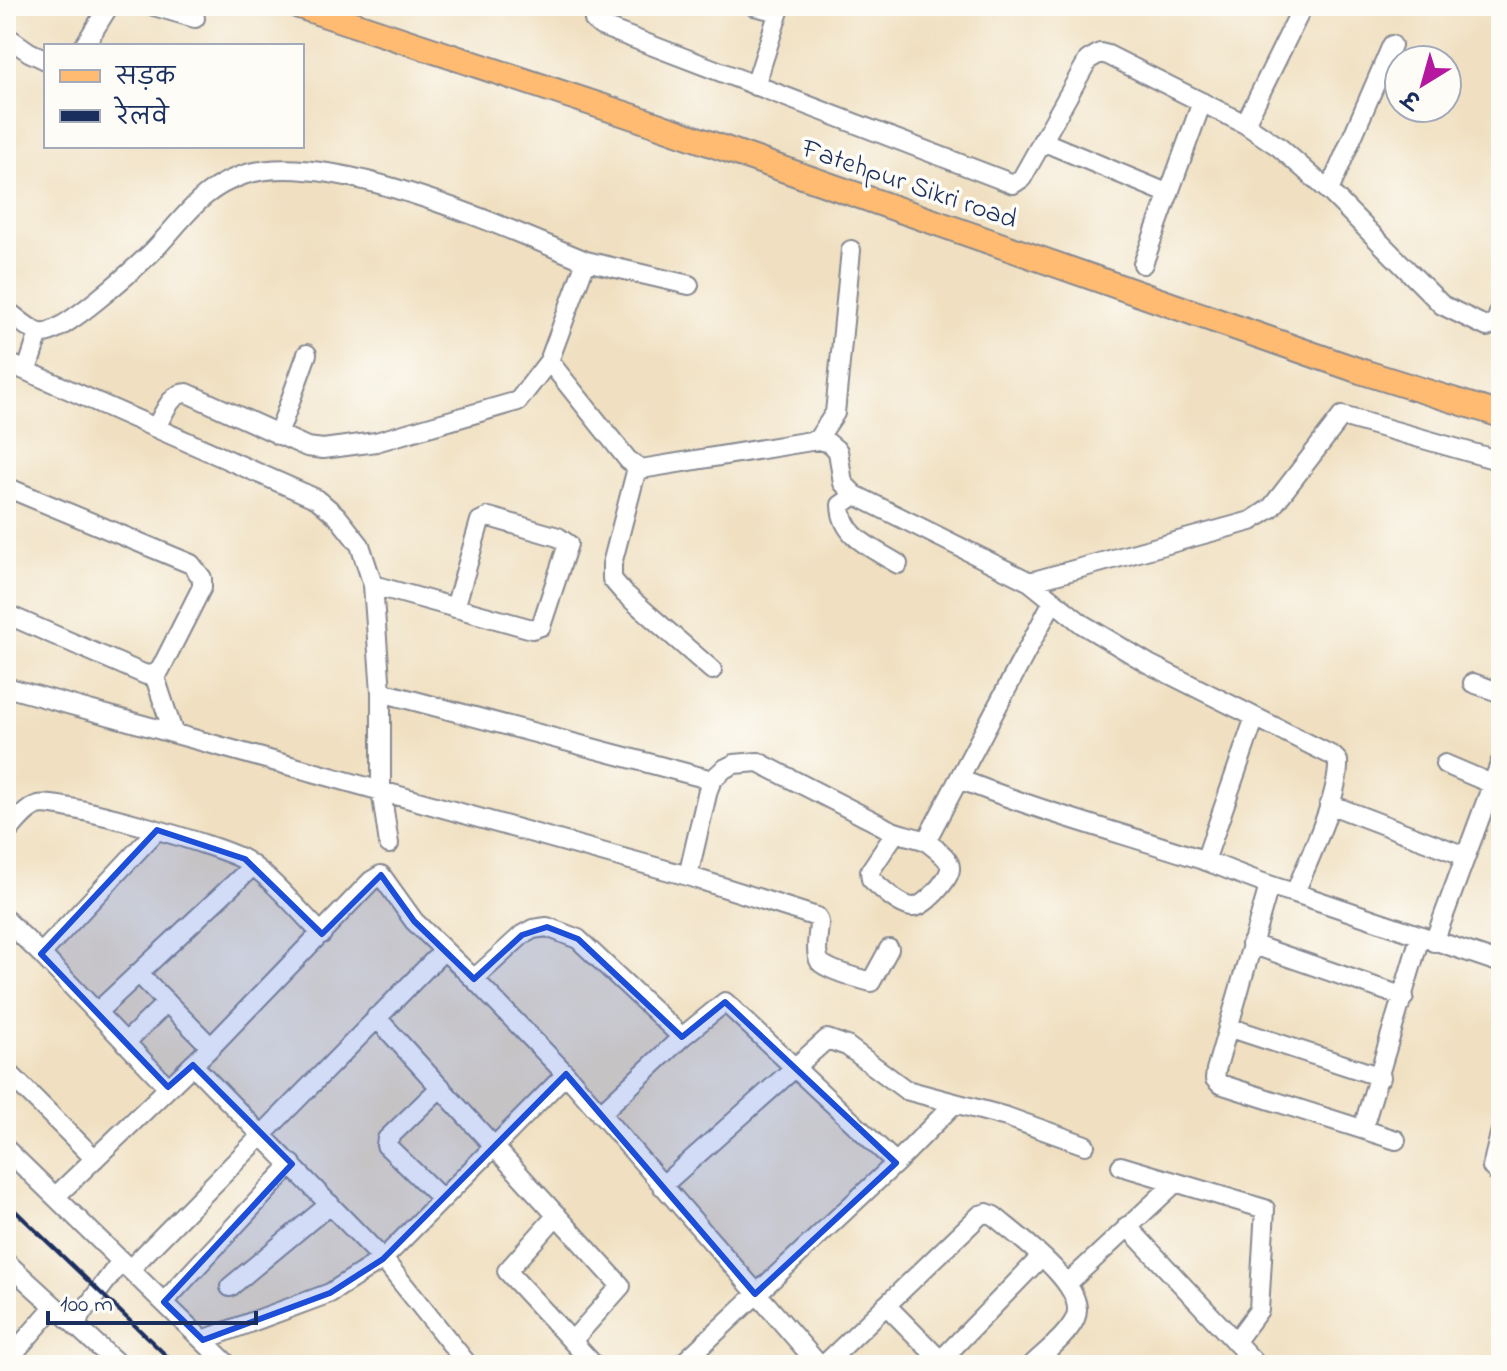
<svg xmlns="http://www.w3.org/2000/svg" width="1507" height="1371" viewBox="0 0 1507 1371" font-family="'Indie Flower','Playpen Sans Deva',sans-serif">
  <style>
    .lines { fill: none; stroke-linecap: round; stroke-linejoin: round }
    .minor-casing { stroke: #868890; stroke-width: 22 }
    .major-casing { stroke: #868890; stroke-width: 28 }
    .minor { stroke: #fff; stroke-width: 18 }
    .major { stroke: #ffbb71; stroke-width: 24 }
    .rail { stroke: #1b2f5e; stroke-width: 4 }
    .marked { fill: #1d4ed8; fill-opacity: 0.2; stroke: #1d4ed8; stroke-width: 6; stroke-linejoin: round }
    .labels { text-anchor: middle; stroke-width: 7; stroke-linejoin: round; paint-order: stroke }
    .street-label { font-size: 28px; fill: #1b2f5e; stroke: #fdfcf7 }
  </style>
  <rect width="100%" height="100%" fill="#fdfcf7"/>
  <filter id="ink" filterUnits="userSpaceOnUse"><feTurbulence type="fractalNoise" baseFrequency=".0125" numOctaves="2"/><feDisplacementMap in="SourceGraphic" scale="16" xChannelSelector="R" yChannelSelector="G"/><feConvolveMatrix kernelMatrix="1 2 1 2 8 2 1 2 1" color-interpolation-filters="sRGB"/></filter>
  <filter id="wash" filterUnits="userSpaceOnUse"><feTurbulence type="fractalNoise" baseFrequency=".006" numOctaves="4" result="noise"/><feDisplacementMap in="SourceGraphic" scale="32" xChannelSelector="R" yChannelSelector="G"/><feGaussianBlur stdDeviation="1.8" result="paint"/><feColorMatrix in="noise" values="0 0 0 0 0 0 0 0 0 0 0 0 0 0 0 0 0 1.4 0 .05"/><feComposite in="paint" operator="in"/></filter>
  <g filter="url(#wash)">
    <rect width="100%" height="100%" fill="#f0e0c1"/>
  </g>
  <g filter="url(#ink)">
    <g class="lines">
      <g class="minor-casing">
        <path id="minor" d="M154 6 195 18
          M597 6 594 20 601 26 1013 184 1022 178 1088 60 1100 53 1108 55 1245 124 1279 147 1329 191 1442 305 1487 327 1497 320 1501 305
          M754 6 775 11 781 6
          M6 36 29 52 46 60
          M84 46 109 6
          M755 86 780 8
          M1245 124 1303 6
          M1042 141 1169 194
          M1329 191 1392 45
          M1143 264 1202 102
          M6 310C16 317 30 331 41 333 60 337 135 268 152 252 170 234 186 211 206 195 216 187 226 181 238 177 321 143 505 228 586 261
          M549 361 628 460 641 469 817 440 827 442 838 451 843 483 855 495 841 505C842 538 873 548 898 564
          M6 362 317 499 337 516 360 545 373 585 381 692V790L389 844
          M27 370 39 333
          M156 427C164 414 170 393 187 393L307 447 323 449 376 442 518 401 549 361 586 261 689 285
          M278 435 307 354
          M817 440 835 413 851 250
          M637 468 612 564V579L624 593 712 670
          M6 487 191 564 202 578V587L160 670 154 674 146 675 6 614
          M855 495 1030 582 1082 624 1149 664 1333 756 1338 761C1340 795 1308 860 1295 893
          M1030 582 1251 521 1271 508 1342 416 1501 461
          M373 585 532 629 541 626 568 544 558 537 489 517 480 521 455 608
          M154 674 173 732
          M1473 683 1501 693
          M6 687 688 876
          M381 692 712 780
          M1445 764 1492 784
          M959 779C1039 811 1121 833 1203 860 1234 871 1263 885 1295 893L1501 963
          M1329 804 1465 856
          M6 834C15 824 25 809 38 805 57 799 227 847 246 861 273 879 299 911 322 934
          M894 835 870 871 871 879C881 888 898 905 912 907 923 909 949 880 950 869 951 858 934 848 926 841L1053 601
          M1205 861 1255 717
          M1269 886 1216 1070 1215 1079 1220 1084 1396 1140
          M6 920 41 954 168 1087
          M1434 942 1501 761
          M1251 944 1404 997
          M889 949 871 982C860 979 827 970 820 962 814 953 819 932 819 922L817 917 688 876 708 790 712 780 724 769 734 764 758 762 881 825C895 835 910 835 926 841
          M41 954 157 830
          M138 973 211 1047
          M474 979 522 935 533 929 547 927 578 939 682 1037
          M97 1012 253 866
          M376 1017 621 1286 572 1341
          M1228 1027 1381 1077
          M125 1043 167 1002
          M193 1065 383 1259 468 1365
          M6 1070 95 1159
          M441 1087 387 1139 386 1145 442 1199
          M600 1114 682 1037 725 1002 896 1163
          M1363 1128 1420 937
          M1501 1130 1492 1167 1501 1177
          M6 1149 228 1365
          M1121 1166 1265 1209 1259 1310 1236 1341
          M662 1186 827 1039 847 1046 906 1090 1007 1117 1085 1145
          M56 1196 211 1047 371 881 381 875 414 921 474 979 566 1074 819 1365
          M557 1215 507 1271 594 1365
          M1127 1226 1257 1365
          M6 1262 119 1365
          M130 1269 443 951
          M1068 1283 1174 1184
          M230 1287 330 1204
          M164 1302 292 1164
          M886 1305 945 1365
          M75 1323 121 1261
          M203 1340 330 1293 383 1259 566 1074
          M941 1360 1041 1257
          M6 1362 54 1307
          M681 1365 896 1163 955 1103
          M824 1365 980 1215 987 1213 994 1216C1017 1236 1090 1287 1075 1319 1066 1337 1046 1351 1032 1365"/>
      </g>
      <g class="major-casing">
        <path id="major" d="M299 6 637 118 1360 371 1501 415"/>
      </g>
      <use href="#minor" class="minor"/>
      <use href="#major" class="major"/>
      <path class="rail" d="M6 1202 176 1365"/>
    </g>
  </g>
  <path class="marked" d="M157 830 245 859 322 934 381 875 414 921 474 979 522 935 547 927 578 939 682 1037 725 1002 896 1163 755 1294 566 1074 383 1259 330 1293 203 1340 164 1302 292 1164 193 1065 168 1087 41 954Z"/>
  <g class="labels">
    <g class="street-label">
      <text transform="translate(910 182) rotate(19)" y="10">Fatehpur Sikri road</text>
    </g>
  </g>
  <rect width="1507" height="1371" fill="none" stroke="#fdfcf7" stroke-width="32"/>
  <rect x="44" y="44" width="260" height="104" fill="#fdfcf7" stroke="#a3aaba" stroke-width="2"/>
  <rect x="60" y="70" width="40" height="12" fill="#ffbb71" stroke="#a3aaba" stroke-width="2"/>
  <text x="116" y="84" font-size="24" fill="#1b2f5e">सड़क</text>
  <rect x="60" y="110" width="40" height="12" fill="#1b2f5e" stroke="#a3aaba" stroke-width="2"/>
  <text x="116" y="124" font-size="24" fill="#1b2f5e">रेलवे</text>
  <g transform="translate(1423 84) rotate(217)"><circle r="38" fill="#fdfcf7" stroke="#a3aaba" stroke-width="2"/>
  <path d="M0-6L14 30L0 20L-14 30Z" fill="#b5179e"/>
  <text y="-12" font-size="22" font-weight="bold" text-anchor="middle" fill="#1b2f5e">उ</text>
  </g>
  <path d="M48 1311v12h208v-12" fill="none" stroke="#1b2f5e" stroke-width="4"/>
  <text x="60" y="1311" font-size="24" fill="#1b2f5e" stroke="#fdfcf7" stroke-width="6" paint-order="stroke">100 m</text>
</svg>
